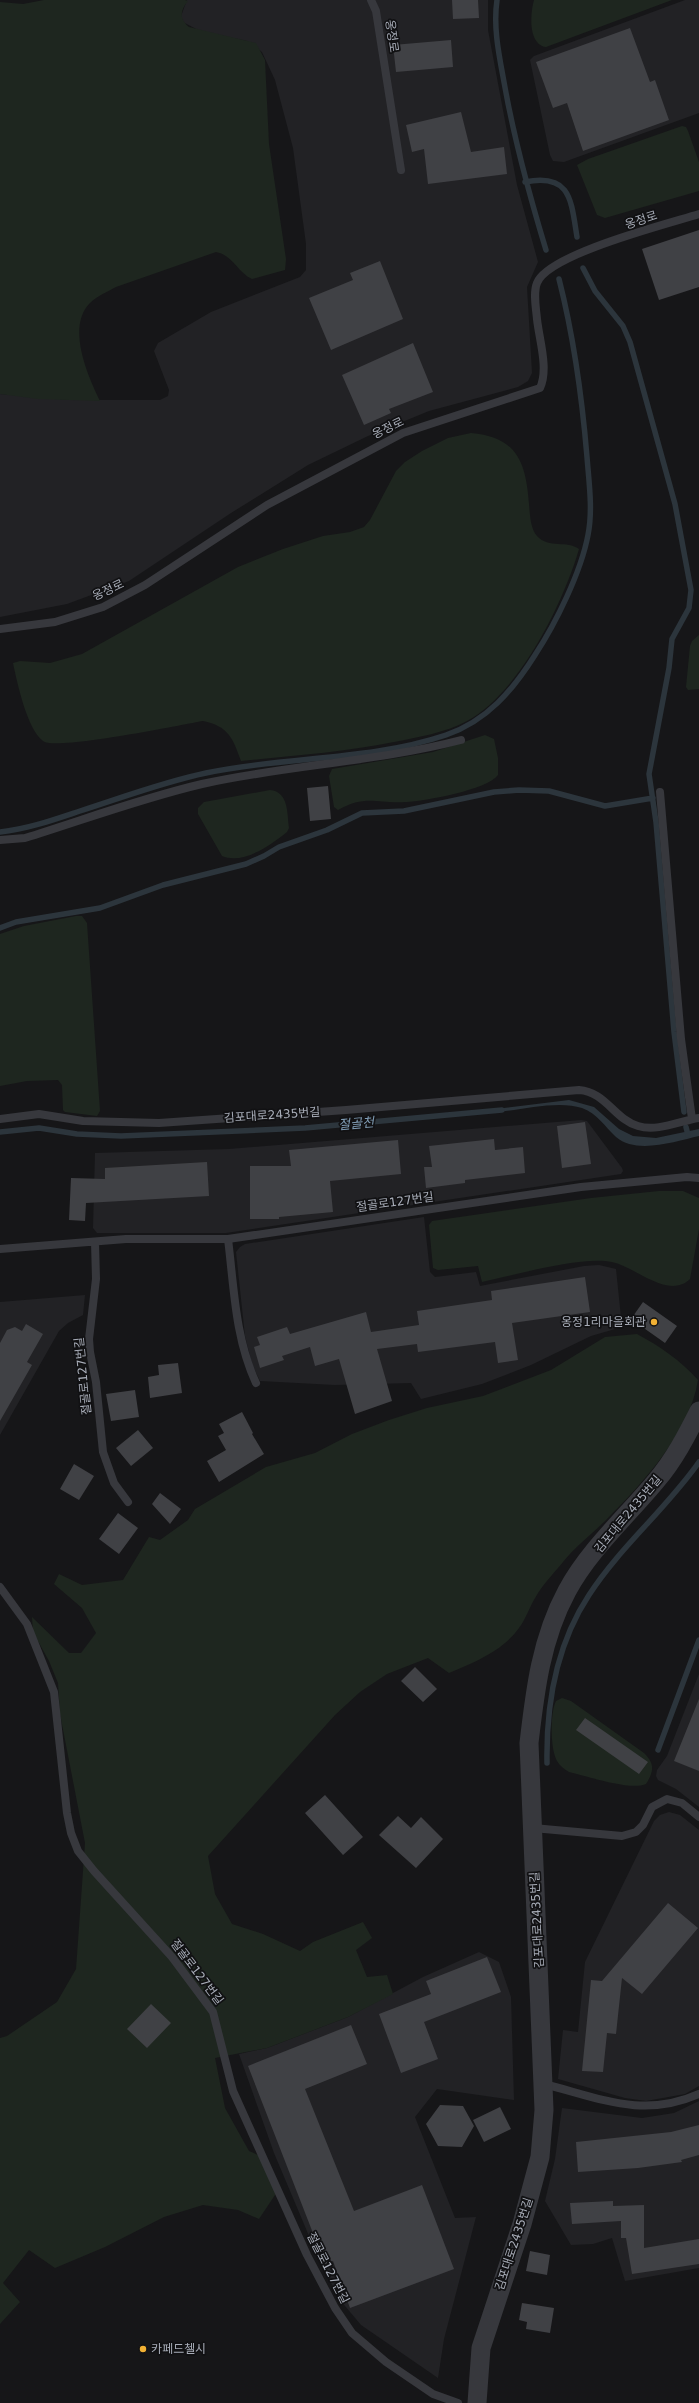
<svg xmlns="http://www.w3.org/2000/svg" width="699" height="2403" viewBox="0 0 699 2403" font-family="'DejaVu Sans','Noto Sans KR',sans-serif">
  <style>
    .built { fill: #222225 }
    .green { fill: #1e261f }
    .water { fill: #2c353c }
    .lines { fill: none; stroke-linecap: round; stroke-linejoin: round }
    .stream { stroke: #2c353c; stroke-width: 5.5 }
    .building { fill: #404145 }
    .service { stroke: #37383d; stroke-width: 8 }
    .tertiary { stroke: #37383d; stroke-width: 19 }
    .poi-dot { fill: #f2b134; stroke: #111113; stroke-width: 1.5 }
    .labels { text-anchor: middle; stroke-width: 3.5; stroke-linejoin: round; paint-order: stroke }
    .street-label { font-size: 12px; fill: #a8adb8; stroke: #111113 }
    .poi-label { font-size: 12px; fill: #a8adb8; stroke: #111113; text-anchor: end }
    .water-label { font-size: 13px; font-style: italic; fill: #7f9bb3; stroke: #111113 }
  </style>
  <rect width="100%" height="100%" fill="#161618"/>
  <path class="built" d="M187 0H488V30L517 185 538 262 527 287 532 373 528 381 518 387 429 411 368 436 308 465 231 513 129 581 67 604 0 617V394L72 400H160L168 396 169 390 154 351 158 343 211 312 300 277 306 270V244L293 148 275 80 262 52 247 41 200 31 183 22 181 16Z
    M685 0H699V113L564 162 553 161 550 155 530 60 534 56Z
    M581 1120 587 1121 593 1129 622 1168 623 1171 621 1174 226 1233H97L93 1228 95 1153 229 1149Z
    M424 1217 430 1272 435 1277 476 1272 480 1286 584 1266 599 1265 616 1269 622 1327 591 1336 531 1365 482 1384 421 1399 411 1383 335 1385 260 1381 252 1364 245 1336 236 1252 240 1247 245 1244Z
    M85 1295 83 1315 68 1323 59 1331 0 1435V1302Z
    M699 1674V1807L676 1789 658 1780 656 1776 657 1770 667 1756Z
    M669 1812 680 1815 699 1830V2086L685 2094 646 2101 625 2098 558 2079 563 2030 578 2032 585 1962 654 1821 660 1815Z
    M479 1952 499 1962 511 1997 514 2100 437 2089 415 2117 455 2218 476 2217 444 2339 438 2378 361 2325 340 2300 320 2262 274 2153 239 2054 267 2048 348 2017 423 1977Z
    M699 2101V2268L625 2281 612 2238 593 2244 571 2245 545 2201 555 2159 562 2108 642 2118 674 2113Z"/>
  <path class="green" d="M44 0H185L188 1C180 11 179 18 189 27L256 43 265 60 269 144 286 259 285 270 252 279C237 272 233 255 216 252L116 287C107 292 97 296 90 303 66 327 88 376 100 401L38 399 0 394V2L23 4Z
    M534 0H672L546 47C528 44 530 14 534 0Z
    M682 126 686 127 688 131 699 162V191L605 218 597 215 577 165 588 159Z
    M471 433C517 437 526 462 529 504 530 514 530 528 537 536 549 549 567 540 579 549 563 604 519 693 467 721 444 733 419 737 394 742 343 752 292 756 241 761 233 738 228 726 203 721 180 725 55 751 43 741 27 729 17 682 13 663L20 661 50 663 82 654 238 567 283 549 323 536 350 532 364 527 370 520 396 471 405 462 422 451 448 438Z
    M699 635V689L688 690 686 687 690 646 692 641Z
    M485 735 494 739 498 758V775C487 790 425 801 406 802 377 804 366 794 338 810L334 807 329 776 332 769 433 752Z
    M270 790C289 792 287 813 289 828L287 832C271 845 243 865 222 856L198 814V808L204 802Z
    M76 916H82L87 923 100 1111 97 1116 65 1112 63 1110 62 1085 58 1080 27 1081 0 1086V934L24 926Z
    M659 1191H683L699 1198V1229L690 1279C668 1300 636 1267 612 1262 580 1256 516 1275 482 1282L478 1266 438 1270 433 1268 429 1225 432 1221 591 1198Z
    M637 1334C661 1347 680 1360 698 1380 690 1432 642 1484 606 1520 592 1534 575 1547 563 1562 555 1572 545 1582 538 1593 525 1614 526 1625 505 1643 490 1656 468 1665 449 1673L428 1658 387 1674 360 1692 335 1715 208 1856 215 1894 232 1924 263 1934 300 1951 313 1942 363 1922 372 1938 356 1950 367 1977 387 1975 393 1994 348 2017 267 2048 215 2058 225 2108 249 2151 267 2159 277 2192 259 2219 238 2210 203 2205 164 2217 105 2247 55 2268 29 2250 3 2283 20 2302 0 2324V2038L7 2036 57 2002 76 1969 85 1843 60 1714 58 1683 49 1661 33 1632 32 1617 69 1653H81L96 1633 82 1608 54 1584 59 1574 82 1585 123 1580 149 1537 160 1540 188 1520 195 1509 266 1467 315 1453 352 1434 389 1420 427 1408 483 1396 551 1370 605 1337Z
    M562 1698 571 1701 644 1753C655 1764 654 1771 646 1784 630 1791 587 1776 569 1772 564 1769 560 1766 557 1761 550 1749 550 1713 556 1701Z"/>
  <path class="water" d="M569 1100 594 1107 619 1129 633 1136 656 1138 699 1129V1136C676 1141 637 1155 616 1137 604 1126 598 1114 582 1108 558 1100 522 1110 497 1112L496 1109Z"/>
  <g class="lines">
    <path class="stream" d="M497 0C493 27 499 55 504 82 514 139 529 194 546 250
      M525 182C571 173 571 200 577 237
      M583 268 595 291 623 326 630 342 675 504 691 590 689 608 672 639 669 668 649 774 656 822 674 1032 684 1112
      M0 832C28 829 53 820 80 811 121 798 163 782 206 773 285 756 369 761 446 735 487 721 513 690 535 655 556 623 581 572 588 535 593 510 589 483 587 457 582 397 574 338 559 279
      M0 928 16 922 100 908 163 885 246 864 264 856 279 847 327 830 362 813 404 811 494 792 519 790 549 791 605 806 653 798
      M686 1127 688 1135
      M0 1132 39 1128 77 1134 121 1136 305 1128 502 1110
      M658 1750 699 1640
      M547 1763C546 1704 556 1645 589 1595 620 1547 666 1509 699 1462"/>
  </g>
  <path class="building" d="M452 0H478L479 18 453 19Z
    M630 28 650 82 655 80 669 120 583 151 567 103 553 108 536 62Z
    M451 40 453 67 396 72 393 45Z
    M461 112 471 152 504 147 507 174 428 184 424 149 412 152 406 125Z
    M699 230V287L659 300 642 249Z
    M380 261 403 319 331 350 309 298 353 280 350 273Z
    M413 343 433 392 389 409 391 413 364 425 342 375Z
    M328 786 331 819 310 821 307 788Z
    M585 1122 591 1164 562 1168 557 1126Z
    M494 1139 495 1150 523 1147 525 1173 465 1180V1183L426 1188 424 1167H432L429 1146Z
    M398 1140 401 1174 330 1181 333 1212 279 1217V1219H250V1166H291L289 1150Z
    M207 1162 209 1196 86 1203 85 1221 69 1220 71 1178 105 1179V1168Z
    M585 1277 590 1312 512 1323 518 1360 498 1363 495 1342 418 1352 417 1344 377 1349 392 1401 355 1414 339 1359 315 1366 310 1347 282 1356 284 1360 260 1368 254 1347 260 1345 257 1337 287 1327 290 1334 366 1312 371 1332 419 1325 417 1311 492 1300 491 1291Z
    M643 1302 677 1326 665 1343 631 1319Z
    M26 1324 43 1334 27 1362 32 1365 0 1421V1343L7 1330 15 1327 22 1331Z
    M178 1363 182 1393 150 1398 148 1377 159 1375 158 1365Z
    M135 1390 139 1417 111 1421 106 1394Z
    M242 1412 253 1433 252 1434 264 1454 219 1482 207 1461 226 1450 218 1436 224 1433 219 1424Z
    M138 1430 153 1448 131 1466 116 1448Z
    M74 1464 94 1476 79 1500 60 1489Z
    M160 1493 181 1509 170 1524 152 1504Z
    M118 1513 138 1528 119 1554 99 1539Z
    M415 1667 437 1689 423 1702 401 1681Z
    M699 1699V1771L674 1761Z
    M585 1718 648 1762 639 1774 576 1730Z
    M325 1795 363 1837 343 1855 305 1813Z
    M398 1816 411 1828 421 1817 443 1839 416 1868 379 1835Z
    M668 1903 698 1928 642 1994 622 1978 616 2034 607 2033 603 2072 582 2071 591 1980 602 1981Z
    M487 1957 501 1992 424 2022 438 2059 401 2073 379 2014 431 1994 426 1981Z
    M151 2004 171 2023 147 2048 127 2029Z
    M351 2025 367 2064 305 2089 354 2211 422 2185 454 2269 350 2308 333 2261 325 2264 248 2066Z
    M440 2105 463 2106 474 2126 462 2147 438 2146 426 2124Z
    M500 2107 511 2129 484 2142 473 2120Z
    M699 2125V2155L681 2160 682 2162 638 2168 578 2172 576 2142 671 2132Z
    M613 2201V2206L644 2205V2248L699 2239V2264L632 2274 626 2238H621V2221L572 2224 570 2203Z
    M530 2251 550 2255 547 2275 526 2271Z
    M522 2303 554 2308 550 2333 526 2329 527 2322 519 2320Z"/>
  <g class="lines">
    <path class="service" d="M371 0 376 11 401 170
      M0 629 55 622 103 607 145 585 267 505 403 433 540 388C549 369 539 339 537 319 536 308 533 293 537 283 548 254 667 224 699 214
      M660 792 681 1039 692 1119
      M0 840 25 838C83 820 142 798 202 784 287 765 376 762 461 740
      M0 1119 39 1114 83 1121 159 1123 346 1110 579 1090C606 1092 614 1119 638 1126 657 1132 680 1121 699 1118
      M228 1239C234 1287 235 1338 256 1383
      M95 1242 96 1279 89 1339 90 1352 96 1382 103 1452 114 1483 128 1502
      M0 1249 126 1239H228L581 1187 687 1177 699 1178
      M0 1587 27 1624 54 1692 67 1813 71 1833 78 1851 94 1871 172 1957 213 2012 233 2091 307 2255 335 2308 352 2333 386 2362 433 2394 458 2403
      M533 1828 622 1836 636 1832 643 1825 652 1807 667 1799 682 1803 699 1817
      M544 2084C600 2098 643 2119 699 2094"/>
    <path class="tertiary" d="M477 2403 481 2348 522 2224 540 2157 544 2110 529 1743C535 1691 541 1639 567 1591 589 1550 627 1516 656 1481 674 1460 687 1435 699 1411"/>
  </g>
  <g class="poi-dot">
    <circle cx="654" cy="1322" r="4"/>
    <circle cx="143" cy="2349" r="4"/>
  </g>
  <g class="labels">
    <g class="street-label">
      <text transform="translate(392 36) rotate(82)" y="4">옹정로</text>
      <text transform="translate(641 220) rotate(-18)" y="4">옹정로</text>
      <text transform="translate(388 428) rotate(-26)" y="4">옹정로</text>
      <text transform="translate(108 590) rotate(-25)" y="4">옹정로</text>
      <text transform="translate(272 1115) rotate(-4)" y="4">김포대로2435번길</text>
      <text transform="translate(395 1202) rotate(-8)" y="4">절골로127번길</text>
      <text transform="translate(83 1376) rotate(-96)" y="4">절골로127번길</text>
      <text transform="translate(628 1514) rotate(-50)" y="4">김포대로2435번길</text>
      <text transform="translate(537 1920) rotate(-93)" y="4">김포대로2435번길</text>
      <text transform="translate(197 1972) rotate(53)" y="4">절골로127번길</text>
      <text transform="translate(514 2244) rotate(-72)" y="4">김포대로2435번길</text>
      <text transform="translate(328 2268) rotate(63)" y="4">절골로127번길</text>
    </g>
    <g class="poi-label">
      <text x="646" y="1326">옹정1리마을회관</text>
      <text x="151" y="2353" text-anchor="start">카페드첼시</text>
    </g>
    <g class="water-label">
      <text transform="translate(356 1123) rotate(-5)" y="5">절골천</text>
    </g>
  </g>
</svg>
